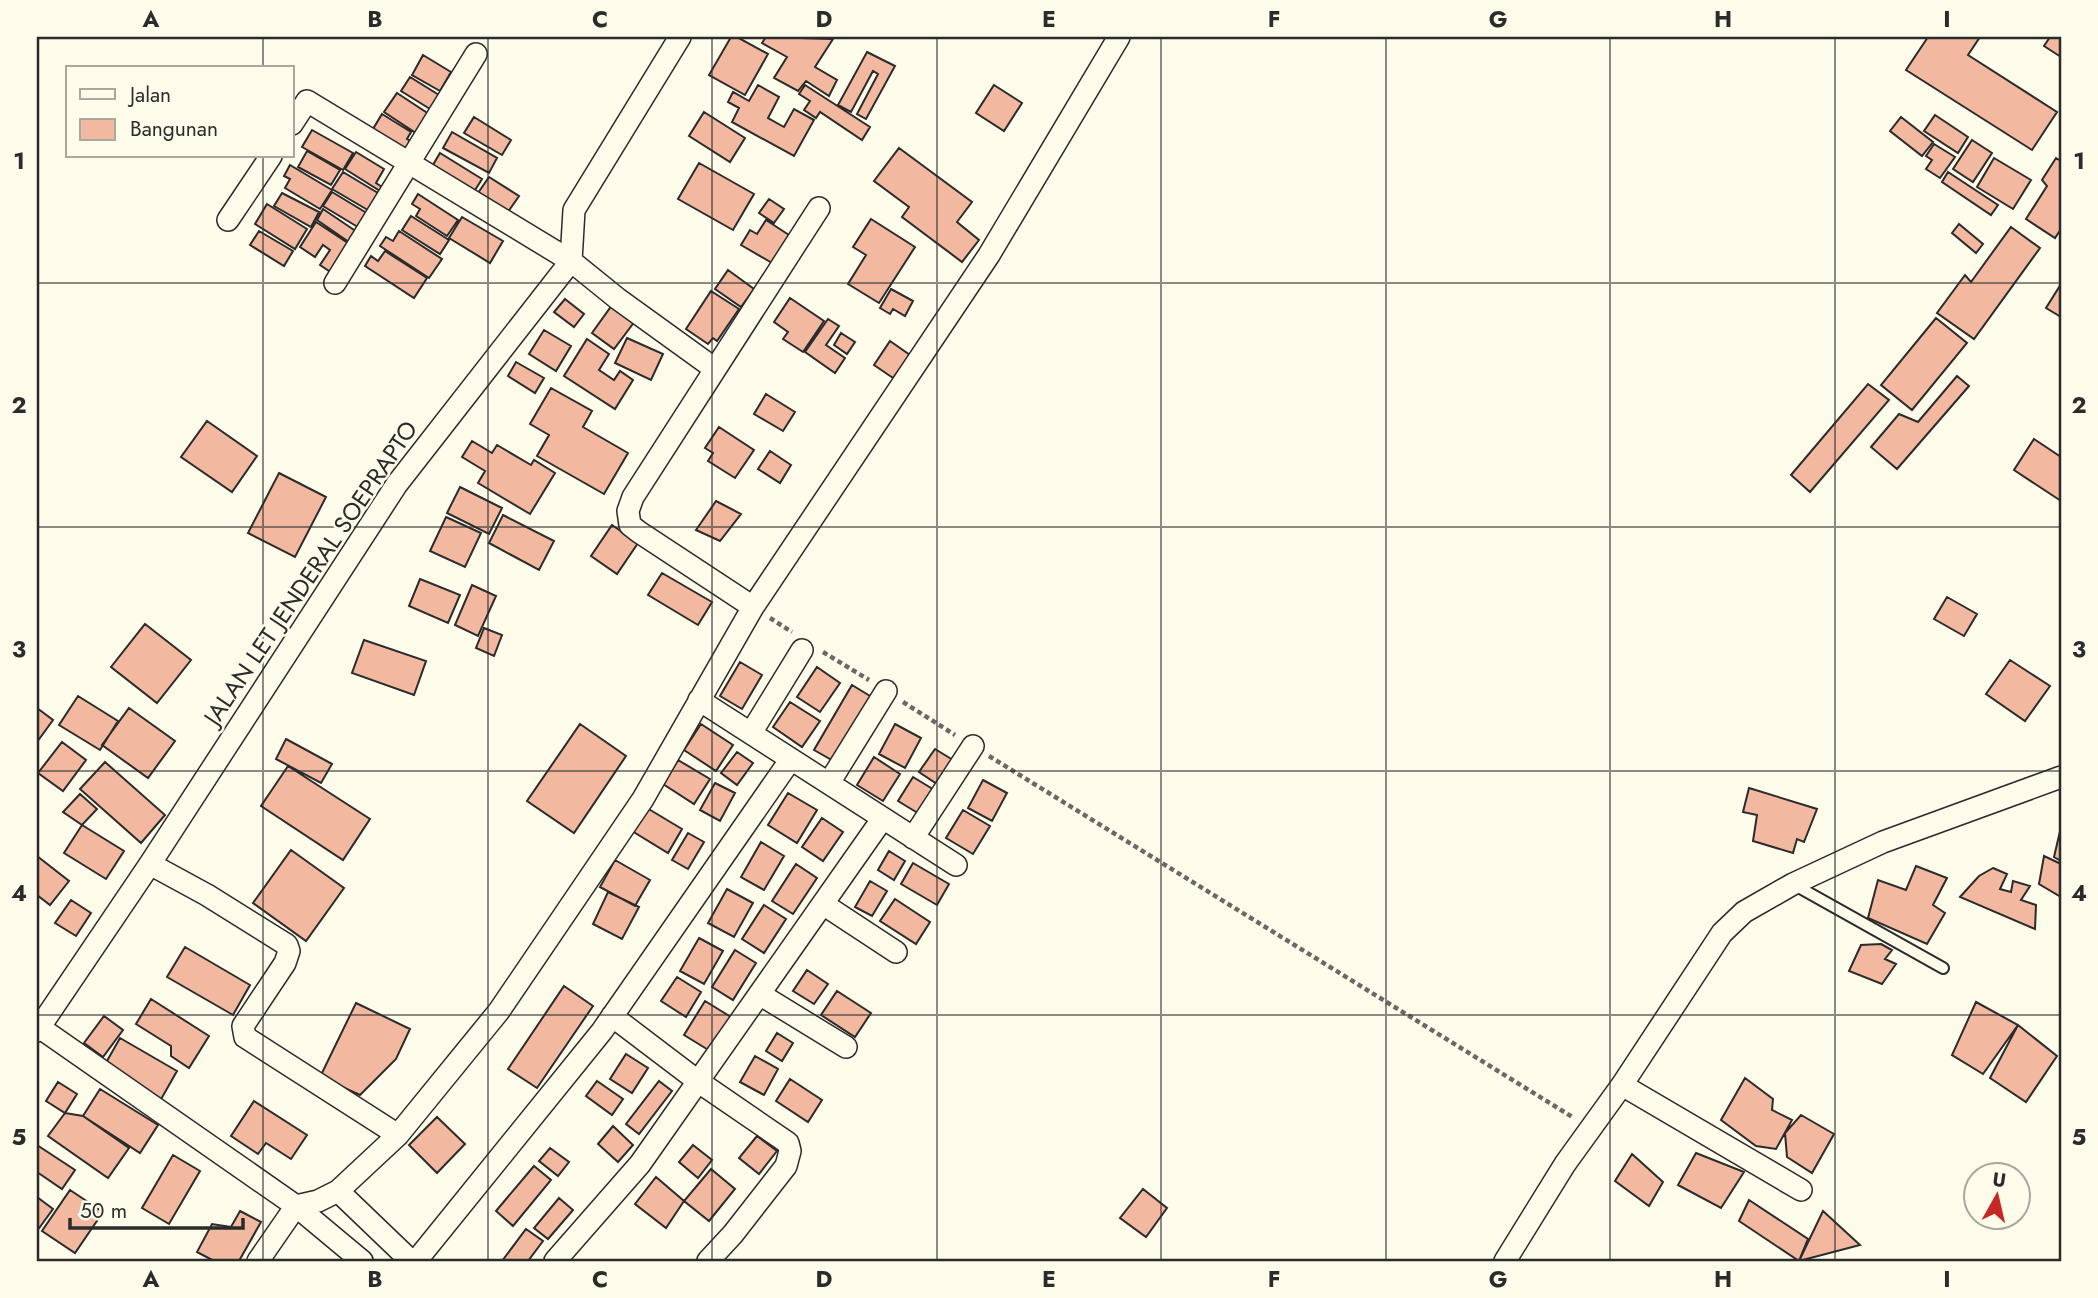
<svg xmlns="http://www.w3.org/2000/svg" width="2098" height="1298" viewBox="0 0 2098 1298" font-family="Jost,sans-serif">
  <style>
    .building { fill: #f2b8a0; stroke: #2b2b2b; stroke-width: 2 }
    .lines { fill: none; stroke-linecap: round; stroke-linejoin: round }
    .lane-casing { stroke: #2b2b2b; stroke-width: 14 }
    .street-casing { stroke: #2b2b2b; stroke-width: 24 }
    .path { stroke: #6a6964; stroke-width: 4.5; stroke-dasharray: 5 3.5; stroke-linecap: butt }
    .lane { stroke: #fdfbea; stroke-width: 10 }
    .street { stroke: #fdfbea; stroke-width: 21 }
    .grid { fill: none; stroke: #2b2b2b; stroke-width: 2; stroke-opacity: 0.55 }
    .labels { text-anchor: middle; stroke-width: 5; stroke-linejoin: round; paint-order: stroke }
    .street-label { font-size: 24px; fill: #2b2b2b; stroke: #fdfbea }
    .neatline { fill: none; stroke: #2b2b2b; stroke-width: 2.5 }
    .grid-label { font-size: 23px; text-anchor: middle; font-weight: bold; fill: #2b2b2b }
  </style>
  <rect width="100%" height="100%" fill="#fdfbea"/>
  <path class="building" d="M731 37H737L768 54 745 95 709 75Z
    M766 37 833 39 815 67 837 80 829 96 806 81 798 91 774 78 787 57 762 43Z
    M1928 37H1980L1968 55 2057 112 2032 150 1906 70Z
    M2050 37H2061V57L2044 46Z
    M867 52 895 66 866 119 857 114 878 74 873 71 851 112 838 105Z
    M423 55 451 72 440 91 412 75Z
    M410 77 439 95 430 109 401 91Z
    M758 85 779 97 768 118 784 127 794 109 814 120 794 156 732 122 739 108 728 102 733 92 749 101Z
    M805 85 870 127 862 140 820 112 816 118 804 110 810 101 799 94Z
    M994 85 1022 103 1004 131 976 113Z
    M397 93 438 120 425 139 384 112Z
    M704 112 745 138 730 162 689 136Z
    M382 114 411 132 407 139 422 148 414 161 370 134Z
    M1935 115 1968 137 1958 153 1924 131Z
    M474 117 511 140 502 155 464 133Z
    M1901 117 1933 142 1922 156 1890 131Z
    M312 130 353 153 343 170 302 147Z
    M452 132 497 158 489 173 443 148Z
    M1972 140 1992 153 1973 182 1953 169Z
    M1934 144 1955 157 1940 178 1926 169 1932 160 1926 156Z
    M899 148 972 202 957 222 979 240 962 262 902 217 909 207 874 181Z
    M307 151 340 170 331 185 298 167Z
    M356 152 384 169 376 183 391 193 388 196 345 169Z
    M440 153 482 179 472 195 430 170Z
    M1994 158 2031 180 2013 209 1977 187Z
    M2056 158 2061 161V229L2055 238 2026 219 2047 186 2042 180Z
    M699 163 754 194 733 230 678 199Z
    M290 165 332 190 320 209 285 188 290 179 284 176Z
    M343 172 388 199 378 216 332 189Z
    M1948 172 1998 205 1991 215 1942 182Z
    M489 177 519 196 508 212 478 193Z
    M332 192 375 218 366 232 323 206Z
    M282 193 319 212 311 227 274 206Z
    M418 194 458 220 447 236 416 216 420 209 412 204Z
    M769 199 784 209 774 223 759 213Z
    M267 204 307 229 295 249 255 224Z
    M323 209 369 240 362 251 317 220Z
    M411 216 449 240 440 254 402 230Z
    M462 217 503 241 490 263 449 238Z
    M871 219 915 247 879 303 848 284 866 255 853 247Z
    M766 220 789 235 772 263 741 245 750 230 757 234Z
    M316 222 360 251 341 279 320 265 330 250 323 245 315 257 300 247Z
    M1959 224 1983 244 1976 253 1952 233Z
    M2011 227 2040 248 1974 339 1937 313 1965 275 1971 282Z
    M259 231 293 251 284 266 250 245Z
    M399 231 442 259 429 278 380 246 386 237 393 241Z
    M385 251 427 278 414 298 365 266 371 256 378 261Z
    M728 270 754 289 741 307 715 289Z
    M2061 284V317L2046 308Z
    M891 289 913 301 905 316 893 309 890 314 880 308Z
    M711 291 739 309 717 341 713 338 708 344 686 329Z
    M790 298 824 321 803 352 783 339 788 332 774 322Z
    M565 299 584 314 574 327 554 312Z
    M615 301 638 317 614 349 592 333Z
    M1936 318 1967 343 1912 410 1881 385Z
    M828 319 839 326 826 345 845 358 835 373 805 352Z
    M544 330 571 346 556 371 529 354Z
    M841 333 855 342 847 354 834 345Z
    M627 338 663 354 651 380 615 363Z
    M587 339 609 354 599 370 614 380 620 371 633 380 615 409 564 376Z
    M890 341 910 355 893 378 874 365Z
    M516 362 544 378 535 393 508 376Z
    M1957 376 1969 386 1897 469 1871 447 1899 414 1918 422Z
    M1868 384 1889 400 1810 492 1791 475Z
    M551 388 592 411 583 427 628 453 604 494 537 456 549 435 530 424Z
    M766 394 795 412 783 431 754 414Z
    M207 421 257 456 232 492 181 457Z
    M719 427 754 450 735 478 708 461 713 453 705 448Z
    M2034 439 2061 457V501L2014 470Z
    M472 441 492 453 497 445 531 465 534 460 555 473 530 514 478 483 485 471 462 457Z
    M770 451 791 465 780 483 758 469Z
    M279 473 326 497 295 557 248 533Z
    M460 487 502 508 489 534 447 513Z
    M716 501 741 514 720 541 696 530Z
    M503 515 554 541 539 570 489 543Z
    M446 517 481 533 465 567 430 551Z
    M612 525 638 543 617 574 591 556Z
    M662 573 712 602 698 625 648 595Z
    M420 579 460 595 448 623 409 606Z
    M472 585 496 596 478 636 455 625Z
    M1947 597 1977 614 1964 636 1934 619Z
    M145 624 191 660 157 703 111 667Z
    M484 628 502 635 494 656 476 648Z
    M364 640 426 661 414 695 352 673Z
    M2010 660 2050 686 2025 721 1986 694Z
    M740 662 762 675 742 709 720 696Z
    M817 667 840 683 820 712 797 697Z
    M852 685 875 699 837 763 814 750Z
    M78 696 118 721 100 750 59 725Z
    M790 702 820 721 802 747 773 727Z
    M37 708 53 720 37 742Z
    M129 708 175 741 148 778 102 745Z
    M580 724 626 756 574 833 527 801Z
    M701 724 733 745 716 771 684 750Z
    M895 724 921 738 905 768 879 754Z
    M286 739 332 764 321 783 276 759Z
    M62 742 86 760 63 791 38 773Z
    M935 749 953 760 937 784 919 772Z
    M737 752 753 763 737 785 721 773Z
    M874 757 900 774 883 801 857 785Z
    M678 760 710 779 694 804 663 784Z
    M105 762 165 815 141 843 80 789Z
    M288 766 370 819 343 860 261 806Z
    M913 777 936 791 921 815 898 801Z
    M983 780 1007 793 992 821 968 808Z
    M715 783 735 793 720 821 700 810Z
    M1749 788 1817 809 1804 842 1797 839 1793 853 1753 841 1757 815 1743 812Z
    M788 793 817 810 797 843 768 825Z
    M80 794 97 809 82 825 63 812Z
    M647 808 682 829 668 853 632 831Z
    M963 810 990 826 973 854 946 838Z
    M822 818 843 832 823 861 802 847Z
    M82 825 124 851 106 879 64 853Z
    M2061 827V861L2054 857Z
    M688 833 704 842 688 869 672 860Z
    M761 842 784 856 764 890 741 877Z
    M291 850 344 888 306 941 253 903Z
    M889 851 905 861 894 880 878 870Z
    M37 856 69 881 50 905 37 895Z
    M2044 856 2061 864V897L2039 884Z
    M615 860 650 880 635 906 600 887Z
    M913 863 949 884 937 905 901 884Z
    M796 864 817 878 793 914 772 901Z
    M1916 866 1947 878 1933 905 1945 913 1927 944 1868 918 1878 880 1906 890Z
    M1993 868 2007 874 2000 889 2011 892 2013 881 2030 886 2021 900 2036 905 2035 929 1960 897 1979 876Z
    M870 881 887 891 872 916 855 907Z
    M727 889 753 903 734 937 708 923Z
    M608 892 639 907 622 939 593 924Z
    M895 899 930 922 916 944 880 921Z
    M71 900 91 913 76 936 55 923Z
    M764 905 786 919 764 953 742 939Z
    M699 938 723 951 704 984 680 971Z
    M1881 944 1892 950 1885 959 1896 964 1882 984 1849 971 1861 945Z
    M185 947 250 985 233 1015 167 977Z
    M735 950 756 963 733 1000 712 987Z
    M807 970 828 984 814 1004 793 991Z
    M677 977 701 992 686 1017 661 1001Z
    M564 986 593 1006 537 1088 508 1069Z
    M837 991 871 1013 855 1037 821 1015Z
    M151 999 209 1036 189 1068 171 1056V1046L136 1024Z
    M705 1001 731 1017 710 1051 684 1035Z
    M1976 1002 2018 1025 1983 1074 1952 1055Z
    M356 1003 410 1029 396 1059 360 1095 320 1077Z
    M104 1016 123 1030 103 1057 84 1043Z
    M2018 1025 2057 1056 2026 1102 1990 1078Z
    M777 1033 793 1043 782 1061 766 1051Z
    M120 1038 177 1071 160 1101 103 1068Z
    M626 1054 648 1068 632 1093 610 1079Z
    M755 1056 778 1069 764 1095 740 1082Z
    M1745 1078 1773 1099 1772 1110 1792 1120 1776 1149 1756 1146 1721 1120Z
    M790 1079 822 1100 808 1122 776 1101Z
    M597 1081 623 1099 612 1115 586 1096Z
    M659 1081 672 1091 639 1134 626 1124Z
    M58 1082 77 1094 65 1113 46 1101Z
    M100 1089 158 1125 140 1153 83 1116Z
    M254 1101 307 1135 291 1159 266 1143 258 1154 231 1136Z
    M65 1113 83 1116 129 1148 108 1178 48 1136Z
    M1801 1115 1834 1134 1812 1173 1787 1157 1785 1133Z
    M437 1117 465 1144 437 1173 409 1145Z
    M613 1126 633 1145 618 1162 598 1144Z
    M757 1136 777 1151 759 1174 739 1158Z
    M37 1145 75 1170 62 1189 37 1172Z
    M693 1145 712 1160 698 1178 679 1162Z
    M550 1148 569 1162 558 1176 539 1161Z
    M1696 1153 1744 1172 1721 1208 1678 1185Z
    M1632 1154 1663 1182 1649 1206 1615 1181Z
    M173 1155 200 1171 169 1224 142 1208Z
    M534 1166 551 1180 513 1226 496 1211Z
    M711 1169 735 1189 709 1221 684 1201Z
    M656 1177 684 1201 666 1228 635 1204Z
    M1143 1189 1167 1208 1146 1237 1120 1218Z
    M70 1190 103 1212 75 1253 42 1231Z
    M37 1197 53 1209 37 1231Z
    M559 1198 573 1210 548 1239 534 1228Z
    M1749 1200 1808 1239 1799 1261 1739 1221Z
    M240 1211 261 1222 239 1261H214L197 1252 212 1224 231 1227Z
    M1823 1211 1860 1245 1799 1261Z
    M526 1229 543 1241 528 1261H502Z"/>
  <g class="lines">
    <g class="lane-casing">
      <path id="lane" d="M1793 884 1943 968"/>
    </g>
    <g class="street-casing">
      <path id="street" d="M292 124 307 101 571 261 618 299 715 369
        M228 220 271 156
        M335 283 476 54
        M753 607 639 532 630 525 628 511 633 497 819 208
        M699 700 956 865
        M751 733 802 650
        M829 783 886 691
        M913 838 973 746
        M150 864 207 895 287 945 289 951 285 963 243 1026 245 1037 398 1135
        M823 904 896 952
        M761 995 846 1047
        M612 1016 699 1082 788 1143 790 1151 786 1166 733 1234 708 1261
        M39 1027 296 1206 258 1261
        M37 1031 150 864 397 484 571 261 574 210 680 37
        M1622 1085 1801 1190
        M338 1191 411 1261
        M296 1206 318 1201 338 1191 398 1135 499 1011 643 799 753 607 989 255 1119 37
        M296 1206 362 1261
        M416 1261 602 1031 791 759
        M555 1261 640 1164 883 818
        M1505 1261 1565 1164 1622 1085 1722 933 1744 912 1793 884 1883 842 2061 777"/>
    </g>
    <path class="path" d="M770 618 792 632
      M823 652 869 680
      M903 702 955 735
      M989 756 1574 1118"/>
    <use href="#lane" class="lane"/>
    <use href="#street" class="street"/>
  </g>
  <path class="grid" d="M263 37V68M488 37V1261M712 37V1261M937 37V1261M1161 37V1261M1386 37V1261M1610 37V1261M1835 37V1261M263 156V1261M37 283H2061M37 527H2061M37 771H2061M37 1015H2061"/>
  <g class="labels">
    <g class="street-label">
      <text transform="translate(311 573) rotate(-56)" y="8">JALAN LET JENDERAL SOEPRAPTO</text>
    </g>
  </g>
  <rect width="2098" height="1298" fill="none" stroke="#fdfbea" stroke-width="77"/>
  <rect x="66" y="66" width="228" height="91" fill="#fdfbea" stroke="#a9a89e" stroke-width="2"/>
  <rect x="80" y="89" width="35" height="10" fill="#fdfbea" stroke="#a9a89e" stroke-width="2"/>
  <text x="130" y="102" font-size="21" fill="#2b2b2b">Jalan</text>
  <rect x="80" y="119" width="35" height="21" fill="#f2b8a0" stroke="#a9a89e" stroke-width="2"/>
  <text x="130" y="136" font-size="21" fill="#2b2b2b">Bangunan</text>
  <g transform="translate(1997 1196) rotate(8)"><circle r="33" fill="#fdfbea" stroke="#a9a89e" stroke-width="2"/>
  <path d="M0-5L12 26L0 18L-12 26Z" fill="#c62828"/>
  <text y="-10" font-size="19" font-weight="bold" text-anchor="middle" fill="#2b2b2b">U</text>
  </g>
  <path d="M70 1218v10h173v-10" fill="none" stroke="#2b2b2b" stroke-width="3.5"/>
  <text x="80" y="1218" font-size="21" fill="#2b2b2b" stroke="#fdfbea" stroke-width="5" paint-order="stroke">50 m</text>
  <rect x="38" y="38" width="2022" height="1222" class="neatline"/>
  <g class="grid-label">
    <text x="151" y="27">A</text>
    <text x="375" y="27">B</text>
    <text x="600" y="27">C</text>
    <text x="824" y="27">D</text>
    <text x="1049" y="27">E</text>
    <text x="1274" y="27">F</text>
    <text x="1498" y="27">G</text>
    <text x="1723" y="27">H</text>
    <text x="1947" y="27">I</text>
    <text x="19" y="169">1</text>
    <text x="2079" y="169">1</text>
    <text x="19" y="413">2</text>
    <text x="2079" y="413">2</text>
    <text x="19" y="657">3</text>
    <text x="2079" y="657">3</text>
    <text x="19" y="901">4</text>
    <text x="2079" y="901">4</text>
    <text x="19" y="1145">5</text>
    <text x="2079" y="1145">5</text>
    <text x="151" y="1287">A</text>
    <text x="375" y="1287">B</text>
    <text x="600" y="1287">C</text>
    <text x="824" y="1287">D</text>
    <text x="1049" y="1287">E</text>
    <text x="1274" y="1287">F</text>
    <text x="1498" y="1287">G</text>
    <text x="1723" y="1287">H</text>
    <text x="1947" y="1287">I</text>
  </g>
</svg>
